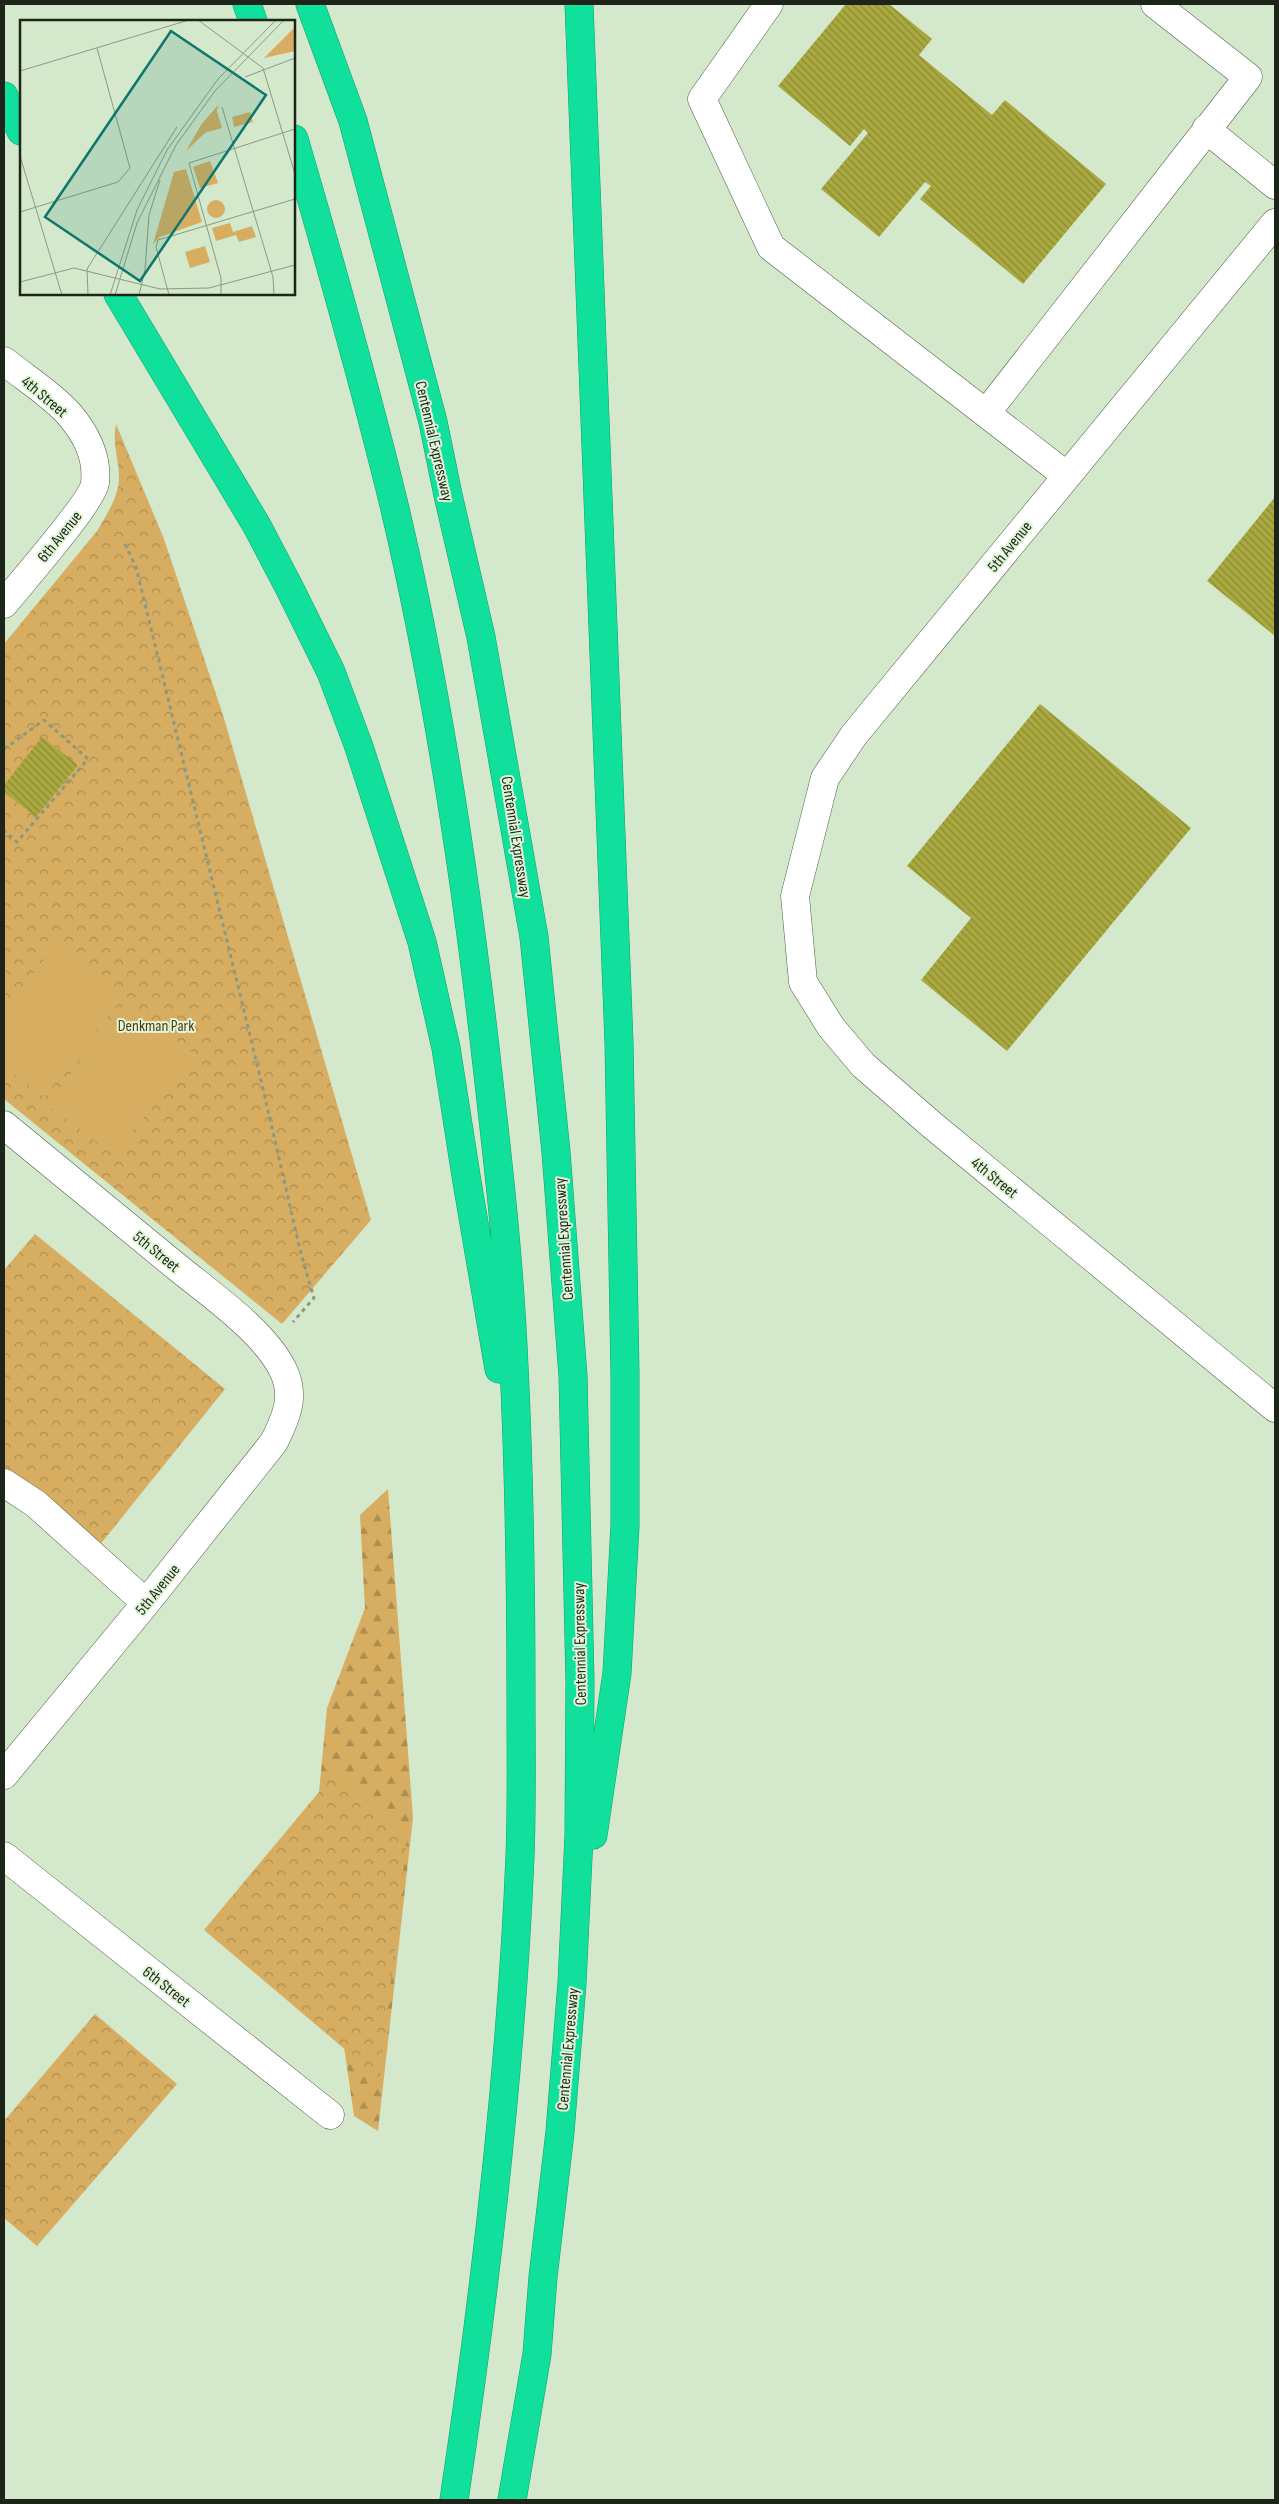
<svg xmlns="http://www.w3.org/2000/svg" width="1279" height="2504" viewBox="0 0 1279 2504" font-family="'Sofia Sans Condensed',sans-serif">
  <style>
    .forest { fill: url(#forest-firs) }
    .park { fill: url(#park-crowns) }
    .pitch { fill: #d7ae61 }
    .building { fill: url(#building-back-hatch) }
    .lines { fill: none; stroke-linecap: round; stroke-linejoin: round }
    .minor-casing { stroke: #4d5e45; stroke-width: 29 }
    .highway-casing { stroke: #159e6e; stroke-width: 29 }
    .path { stroke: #8a9983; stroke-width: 3; stroke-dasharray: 4 4; stroke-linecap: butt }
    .minor { stroke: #fff; stroke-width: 28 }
    .highway { stroke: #10e09b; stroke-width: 28 }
    .labels { text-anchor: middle; stroke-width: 4; stroke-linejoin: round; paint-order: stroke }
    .street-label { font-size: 16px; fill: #1d2419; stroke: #e1f6d8 }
    .park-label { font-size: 16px; fill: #4f3b12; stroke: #e1f6d8 }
    .inset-road { fill: none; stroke: #8b9a84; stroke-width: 1 }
    .view { fill: #0f766e; fill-opacity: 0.15; stroke: #0f766e; stroke-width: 2.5 }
    .inset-edge { fill: none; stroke: #1d2419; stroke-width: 2.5 }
  </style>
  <defs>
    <pattern id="forest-firs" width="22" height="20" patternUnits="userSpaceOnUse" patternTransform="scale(1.25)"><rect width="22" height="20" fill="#d7ae61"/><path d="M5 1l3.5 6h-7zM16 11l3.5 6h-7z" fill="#ae8d4f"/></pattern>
    <pattern id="park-crowns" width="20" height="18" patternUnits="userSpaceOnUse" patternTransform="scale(1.25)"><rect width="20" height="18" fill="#d7ae61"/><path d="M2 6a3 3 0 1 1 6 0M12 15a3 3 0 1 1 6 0" fill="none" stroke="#ae8d4f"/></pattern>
    <pattern id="building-back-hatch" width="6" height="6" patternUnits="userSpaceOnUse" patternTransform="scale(1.25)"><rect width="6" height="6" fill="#aaa93f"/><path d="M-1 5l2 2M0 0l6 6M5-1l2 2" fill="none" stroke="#8a8934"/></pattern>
  </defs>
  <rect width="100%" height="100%" fill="#d4e8cb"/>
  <path class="forest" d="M388 1489 413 1818 378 2131 354 2116 333 1970 313 1856 327 1708 365 1608 360 1515Z"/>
  <path class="park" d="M116 424 164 539 223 715 371 1220 282 1324 4 1099V644L97 531C106 516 119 496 119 478 119 460 112 442 116 424Z
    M35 1234 225 1389 99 1546 4 1470V1270Z
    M334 1774 407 1837 380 2079 204 1930Z
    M95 2014 177 2084 37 2246 4 2218V2121Z"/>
  <path class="pitch" d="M57 943 124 996 44 1097 4 1066V1012Z
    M126 1002 194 1054 114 1155 47 1104Z"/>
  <path class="building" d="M846 4H889L932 39 919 55 992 115 1005 100 1106 184 1023 284 920 199 931 186 925 182 879 237 821 189 868 133 864 129 850 146 778 86Z
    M1275 497V636L1207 581Z
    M1040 704 1191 828 1007 1051 921 980 971 918 907 866Z
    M42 737 78 765 36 817 4 792V785Z"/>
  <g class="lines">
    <g class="minor-casing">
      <path id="minor" d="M769 4 702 99 771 247 1067 476
        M1206 129 1275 185
        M1275 223 854 735 825 778 795 896 803 982 831 1027 863 1065 932 1125 1275 1408
        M4 361C25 378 51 394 69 414 86 434 98 456 95 483 93 501 20 584 4 604
        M987 412 1248 77 1155 4
        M4 1125C62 1172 119 1220 177 1267 210 1294 265 1332 283 1370 296 1396 286 1418 274 1442L146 1603 4 1775
        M4 1483 36 1504 146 1603
        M4 1856 330 2115"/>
    </g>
    <g class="highway-casing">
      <path id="highway" d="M247 4 253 21
        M310 4 353 121 433 422 448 495 481 637 534 937 556 1152 573 1376 580 1682 579 1836 572 1983 560 2132 543 2277 537 2354 512 2500
        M579 4 619 1043 625 1374V1525L617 1673 593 1835
        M4 96 21 131
        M294 139C330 262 365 385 395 509 438 692 466 879 487 1065 497 1153 507 1240 512 1328 519 1452 521 1576 521 1700 521 1752 522 1804 520 1856 511 2072 486 2287 454 2500
        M118 294 257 526 290 589 331 672 359 747 422 942 446 1048 467 1182 499 1369"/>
    </g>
    <path class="path" d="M125 544 136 567 264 1093 300 1250 314 1298 293 1322
      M4 749 44 720 88 759 17 842 4 831"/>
    <use href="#minor" class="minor"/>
    <use href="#highway" class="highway"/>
  </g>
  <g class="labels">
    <g class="street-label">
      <text transform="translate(45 396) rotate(40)" y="6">4th Street</text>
      <text transform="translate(435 441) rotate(77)" y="6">Centennial Expressway</text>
      <text transform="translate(59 536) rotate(-51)" y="6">6th Avenue</text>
      <text transform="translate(1009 546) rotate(-51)" y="6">5th Avenue</text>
      <text transform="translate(517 837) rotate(81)" y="6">Centennial Expressway</text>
      <text transform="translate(995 1177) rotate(39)" y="6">4th Street</text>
      <text transform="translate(563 1239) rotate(-94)" y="6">Centennial Expressway</text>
      <text transform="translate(157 1251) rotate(39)" y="6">5th Street</text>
      <text transform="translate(157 1589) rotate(-51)" y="6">5th Avenue</text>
      <text transform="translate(579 1644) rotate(-91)" y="6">Centennial Expressway</text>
      <text transform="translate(167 1986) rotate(38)" y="6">6th Street</text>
      <text transform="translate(567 2049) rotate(-85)" y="6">Centennial Expressway</text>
    </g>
    <g class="park-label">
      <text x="156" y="1031">Denkman Park</text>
    </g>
  </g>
  <g transform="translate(20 20)">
    <rect width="275" height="275" fill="#d4e8cb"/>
    <path d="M199 84 190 108 166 131 181 105Z" fill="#d7ae61"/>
    <path d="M275 7V31L244 38ZM196 88 202 108 184 113 182 104ZM230 92 233 102 214 107 212 97ZM190 141 198 163 180 168 173 147ZM166 149 182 202 140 217 133 224 154 152ZM187 189a9 9 0 1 1 18 0a9 9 0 1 1-18 0ZM210 203 213 212 232 206 236 217 219 222 216 215 196 221 192 208ZM185 226 190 242 170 248 165 232Z" fill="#d7ae61"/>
    <path d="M159 179a8 8 0 1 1 16 0a8 8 0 1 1-16 0Z" fill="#d7ae61"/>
    <path class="inset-road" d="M178 0 243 48 275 154M0 51 169 0M225 57 275 38M202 87 253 257 254 275M0 136 42 275M0 192 98 162 110 148 77 28M0 262 54 248 140 269 189 268 275 245M68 275 67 249 157 107M90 275 117 190 147 130 198 59 256 0M95 275 117 203 156 125 195 71 264 0M119 275 125 250 129 195 140 160M149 275 136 227 138 220 275 179M201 275V258L169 143 275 109"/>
    <path class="view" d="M151 11 246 75 120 261 25 197Z"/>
    <rect width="275" height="275" class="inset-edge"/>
  </g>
  <rect width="1279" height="2504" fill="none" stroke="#1d2419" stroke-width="10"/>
</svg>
